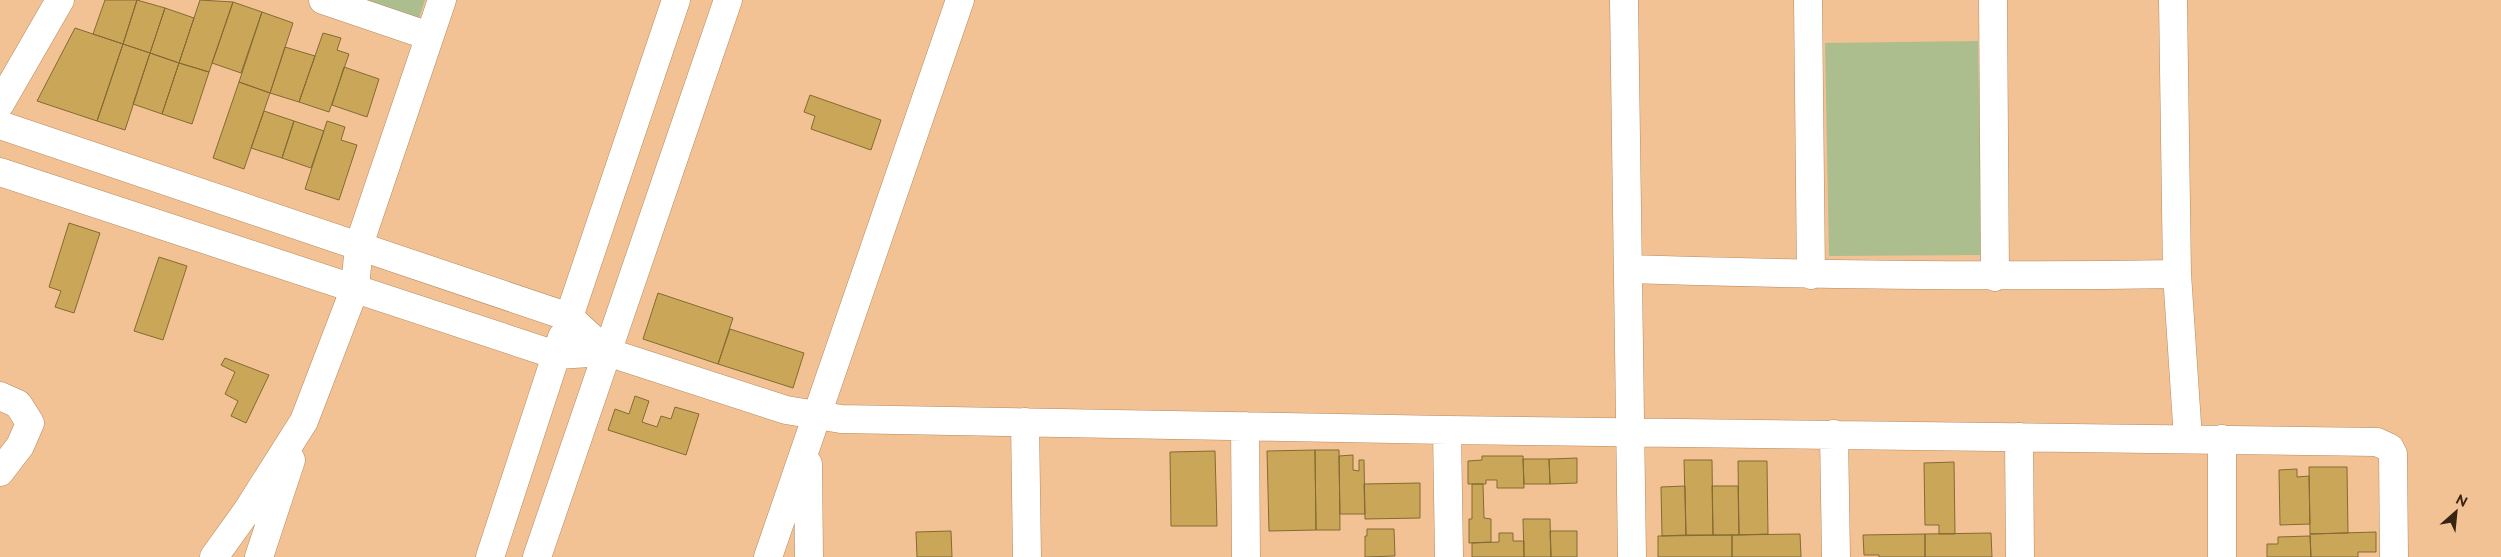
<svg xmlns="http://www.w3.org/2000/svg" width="2501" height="557" viewBox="0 0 2501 557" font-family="Raleway,sans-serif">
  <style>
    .park { fill: #acbe8e }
    .building { fill: #caa659; stroke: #846a33 }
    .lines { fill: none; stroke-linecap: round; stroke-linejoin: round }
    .minor-casing { stroke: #b6895d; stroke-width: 29 }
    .tertiary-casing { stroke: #b6895d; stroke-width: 29 }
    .minor { stroke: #fff; stroke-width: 28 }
    .tertiary { stroke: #fff; stroke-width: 28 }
  </style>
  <rect width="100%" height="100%" fill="#f2c294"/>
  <path class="park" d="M366 0H425L419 18Z
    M1978 41 1982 255 1829 256 1825 43Z"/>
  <path class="building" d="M105 0H137L123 44 93 34Z
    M137 0 165 8 150 53 123 44Z
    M200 0 233 2 209 72 179 63Z
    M233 2 262 12 241 73 212 63Z
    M165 8 194 18 179 63 150 53Z
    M262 12 293 23 270 93 239 82Z
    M75 28 123 44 97 121 37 101Z
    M323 33 341 38 337 50 349 54 329 112 299 102Z
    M123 44 150 53 125 130 97 121Z
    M285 47 315 56 299 102 270 93Z
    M150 53 179 63 162 114 133 104Z
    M179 63 209 72 192 124 162 114Z
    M344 67 379 79 367 117 332 105Z
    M239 82 270 93 244 169 213 158Z
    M810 95 881 120 871 150 811 129 815 116 804 112Z
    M264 111 294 121 282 158 251 148Z
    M294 121 324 131 311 168 282 158Z
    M327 121 345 127 341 140 357 145 339 200 305 189Z
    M69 223 100 233 74 313 55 307 61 291 49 287Z
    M159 257 187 266 163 340 134 331Z
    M658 293 733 318 718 364 643 339Z
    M730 329 804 353 793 388 718 364Z
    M225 358 269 375 246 423 231 416 238 401 225 394 235 372 221 365Z
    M635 396 649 401 642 422 657 427 661 416 671 419 675 407 699 414 686 455 608 430 615 409 629 414Z
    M1315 450H1339L1340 530H1316Z
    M1315 450 1316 530 1269 531 1267 451Z
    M1215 451 1217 526H1171L1170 452Z
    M1353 455V470L1359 471V460H1364L1365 514H1340L1339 456Z
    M1482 456H1523L1524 488H1497V480H1486V484H1468V461L1482 460Z
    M1577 458V483L1550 484 1549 459Z
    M1523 459H1549L1550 484H1524Z
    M1684 460H1712L1713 535H1686Z
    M1738 461H1767L1768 534 1739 535Z
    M1954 462 1955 534H1939V525H1925L1924 463Z
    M2309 467H2347L2348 533 2310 534Z
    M2297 469V477L2309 476 2310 524 2280 525 2279 470Z
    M1420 483V518L1365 519 1364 484Z
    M1472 484H1483L1484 518 1491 519V542L1469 543V519H1472Z
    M1685 486 1686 535 1662 536 1661 487Z
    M1712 486H1738L1739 535H1713Z
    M1523 519H1550L1551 557H1524Z
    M1367 529H1394L1395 556 1365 557V536H1367Z
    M951 531 952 557H917L916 532Z
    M1550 531H1577V557H1551Z
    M2376 532V552H2358V557H2311L2310 534Z
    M1499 533H1513V541H1524V557H1472V543L1499 542Z
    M1991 533 1992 557H1925V534Z
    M1800 534 1801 557H1732V535Z
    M1925 534V557H1879V555H1864L1863 535Z
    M1732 535V557H1658V536Z
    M2310 536 2311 557H2267V544H2278V537Z"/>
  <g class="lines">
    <g class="minor-casing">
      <path id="minor" d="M323 0 429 36
        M1624 0 1632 557
        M1808 0 1811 275
        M1993 0 1995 277
        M2173 0 2177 274 2188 439
        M0 104 60 0
        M1628 269C1811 275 1994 277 2177 274
        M569 317 676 0
        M607 352 786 410 841 419 1447 430 2377 442 2390 448 2393 454 2394 557
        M0 396 18 404 30 423 20 446 0 472
        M1025 422 1027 557
        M1245 426 1246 557
        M1447 430 1449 557
        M1834 434 1836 557
        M2019 437 2020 557
        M2222 439V557
        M808 464 809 557
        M214 557 247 511 304 421 355 288 359 245 442 0
        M259 557 291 460
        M768 557 960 0"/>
    </g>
    <g class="tertiary-casing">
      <path id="tertiary" d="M0 125 569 317 607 352
        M0 172 556 355 607 352
        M490 557 562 337
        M537 557 728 0"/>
    </g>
    <use href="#minor" class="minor"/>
    <use href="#tertiary" class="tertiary"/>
  </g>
  <g transform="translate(2456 512) rotate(27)" stroke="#f2c294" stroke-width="4" paint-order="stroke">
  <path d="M0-4L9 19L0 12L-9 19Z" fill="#372412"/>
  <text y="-8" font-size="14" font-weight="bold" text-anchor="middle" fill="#372412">N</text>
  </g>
</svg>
